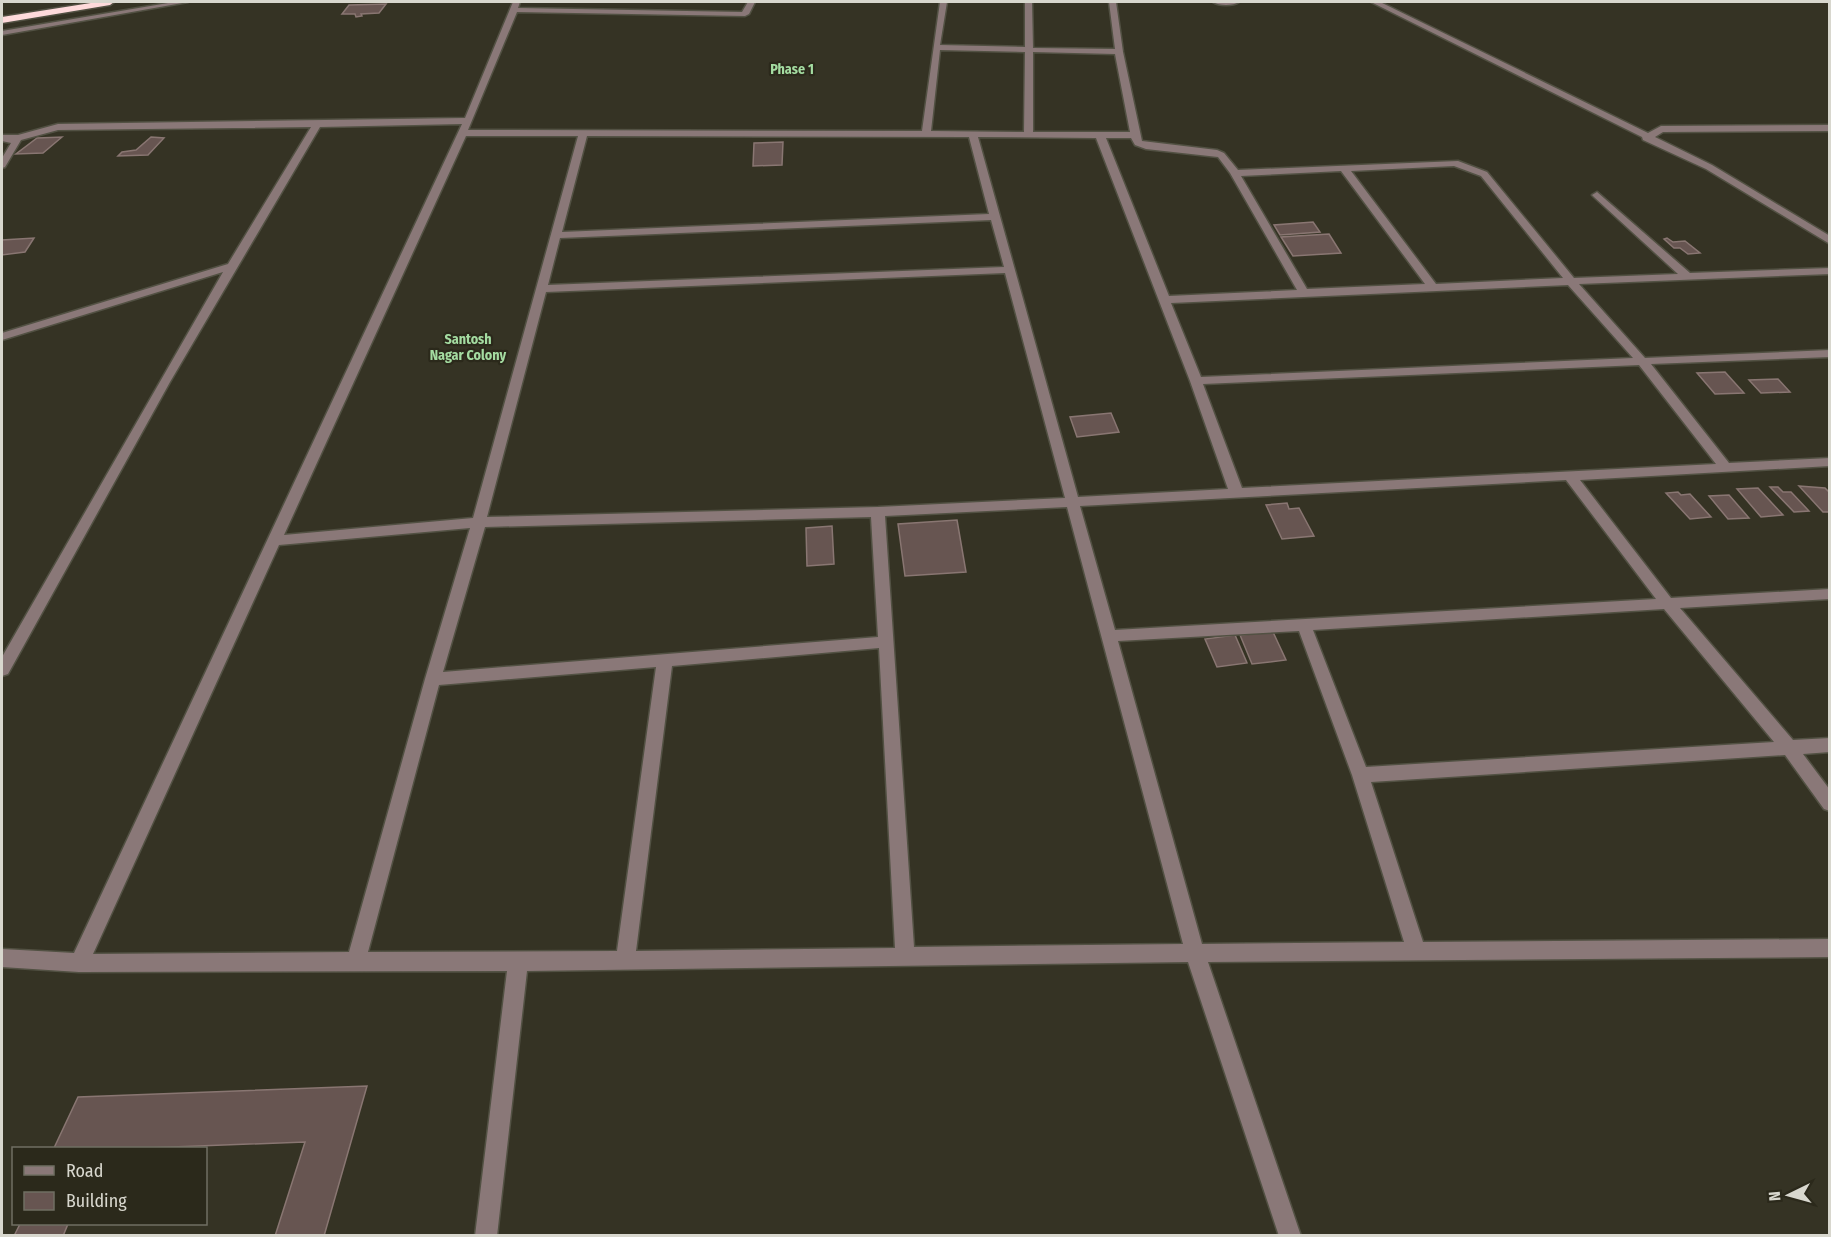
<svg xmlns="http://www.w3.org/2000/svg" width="1831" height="1237" viewBox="0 0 1831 1237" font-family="'Fira Sans Condensed',sans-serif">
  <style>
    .building { fill: #675551; stroke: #897672; stroke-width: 1.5 }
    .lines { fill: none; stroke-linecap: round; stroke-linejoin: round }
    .minor-casing { stroke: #525143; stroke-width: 3 }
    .highway-casing { stroke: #525143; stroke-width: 3 }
    .minor { fill: #8a7878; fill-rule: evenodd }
    .highway { fill: #fedadb; fill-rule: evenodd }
    .labels { text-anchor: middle; stroke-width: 4.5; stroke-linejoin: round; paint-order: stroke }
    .far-neighbourhood-label { font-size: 14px; font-weight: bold; fill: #a4dca1; stroke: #2b291b }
  </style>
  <rect width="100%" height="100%" fill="#353324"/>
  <path class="building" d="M386 4 379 13 361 14 362 16 356 17 355 14H342L349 5Z
    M62 137 43 153 16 154 37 138Z
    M151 137 164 138 148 155 118 156 122 152 136 150Z
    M783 142 782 165 753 166 754 143Z
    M1313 222 1320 232 1280 235 1274 225Z
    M1329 234 1341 253 1293 256 1281 237Z
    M34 238 25 252 2 255V240Z
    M1667 238 1673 242 1685 241 1700 253 1688 254 1680 248H1674L1664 239Z
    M1725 372 1744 393 1715 394 1697 373Z
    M1778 379 1790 392 1761 393 1749 380Z
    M1111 413 1119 432 1077 437 1070 417Z
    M1799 486 1825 488 1830 493V512H1823Z
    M1770 487H1778L1783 492H1791L1809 511 1794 512Z
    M1758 488 1783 515 1761 517 1737 489Z
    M1678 492 1681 495 1690 494 1711 517 1690 519 1666 493Z
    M1729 495 1749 518 1728 519 1709 496Z
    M1287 503 1289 509 1299 508 1314 536 1282 539 1266 505Z
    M957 520 966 572 905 576 898 524Z
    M832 526 834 564 807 566 806 528Z
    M1273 632 1286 660 1252 664 1240 635Z
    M1235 635 1247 663 1217 667 1205 639Z
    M367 1086 324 1236H275L305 1142 146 1148H54L78 1097Z
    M20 1224H68L63 1236H14Z"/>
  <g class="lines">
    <g class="minor-casing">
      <path id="minor" d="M174 2H188L2 35V31Z
        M513 2H520L518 8 742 12 748 2H755L749 14 745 16 517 12 468 130 922 131 940 2H947L940 45 1025 47V2H1032L1033 48 1115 49 1109 2H1116L1123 52 1142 141 1217 150 1224 153 1238 170 1458 161 1487 172 1574 278 1678 274 1594 197 1592 195 1597 192 1690 273 1830 268V274L1579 284 1645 358 1830 350V357L1651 364 1729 463 1830 458V466L1580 480 1671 598 1830 589V599L1680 608 1793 740 1830 738V752L1803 754 1830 790V811L1824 809 1785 755 1371 782 1423 942 1830 939V957L1208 962 1301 1236H1279L1188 962 527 971 497 1236H475L507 971 79 972 2 967V949L74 953 462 124 320 127 170 382 8 674 2 676V657L223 272 2 340V333L228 264 311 127 58 130 21 140 5 167 2 168V158L11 143 2 141V135H18L58 124 465 118ZM940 50 1025 52 1024 132 931 131ZM1033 52 1115 54 1130 132H1033ZM466 136H578L473 518 284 535ZM587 136 969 137 989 214 562 232ZM978 137 1096 138 1190 381 1228 489 1078 497ZM1106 138H1131L1135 145 1146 149 1218 157 1230 173 1297 290 1169 296ZM1454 166 1481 176 1563 278 1436 284 1351 171ZM1341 171 1425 284 1307 289 1241 176ZM991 220 1004 267 548 285 560 238ZM1005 273 1065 498 878 507 487 517 546 292ZM1568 285 1633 358 1201 377 1171 303ZM1639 365 1716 464 1242 488 1203 384ZM1566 480 1656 599 1115 630 1080 506ZM1067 507 1183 944 914 947 885 516ZM871 517 878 637 443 672 485 527ZM470 528 425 679 349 952 93 954 279 545ZM1664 609 1774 742 1366 767 1313 630ZM1299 631 1352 775 1404 942 1202 944 1118 641ZM879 648 895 948 636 951 672 666ZM656 667 617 951 368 952 439 685Z
        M1213 2H1239C1233 6 1219 6 1213 2Z
        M1371 2H1380L1648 133 1661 126 1830 125V131L1663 132 1655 137 1712 165 1830 236V244L1706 169 1643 140 1642 137Z"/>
    </g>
    <g class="highway-casing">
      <path id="highway" d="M97 2H114L110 5 2 23V17Z"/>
    </g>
    <use href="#minor" class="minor"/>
    <use href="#highway" class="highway"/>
  </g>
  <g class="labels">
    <g class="far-neighbourhood-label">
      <text x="792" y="74">Phase 1</text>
      <text x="468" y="344">Santosh<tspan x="468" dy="16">Nagar Colony</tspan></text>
    </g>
  </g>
  <rect width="1831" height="1237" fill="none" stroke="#d8d7ce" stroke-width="6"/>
  <rect x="12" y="1147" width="195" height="78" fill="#2b291b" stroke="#706f63" stroke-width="1.5"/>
  <rect x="24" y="1166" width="30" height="9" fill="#8a7878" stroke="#706f63" stroke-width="1.5"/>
  <text x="66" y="1177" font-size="18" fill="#d8d7ce">Road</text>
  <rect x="24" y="1192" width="30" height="18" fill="#675551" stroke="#706f63" stroke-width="1.5"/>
  <text x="66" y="1207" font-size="18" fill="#d8d7ce">Building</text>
  <g transform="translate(1789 1195) rotate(265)" stroke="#2b291b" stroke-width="4.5" paint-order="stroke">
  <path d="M0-4.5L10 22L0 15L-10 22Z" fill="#d8d7ce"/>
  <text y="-9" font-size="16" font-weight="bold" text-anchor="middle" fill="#d8d7ce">N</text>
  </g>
</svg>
